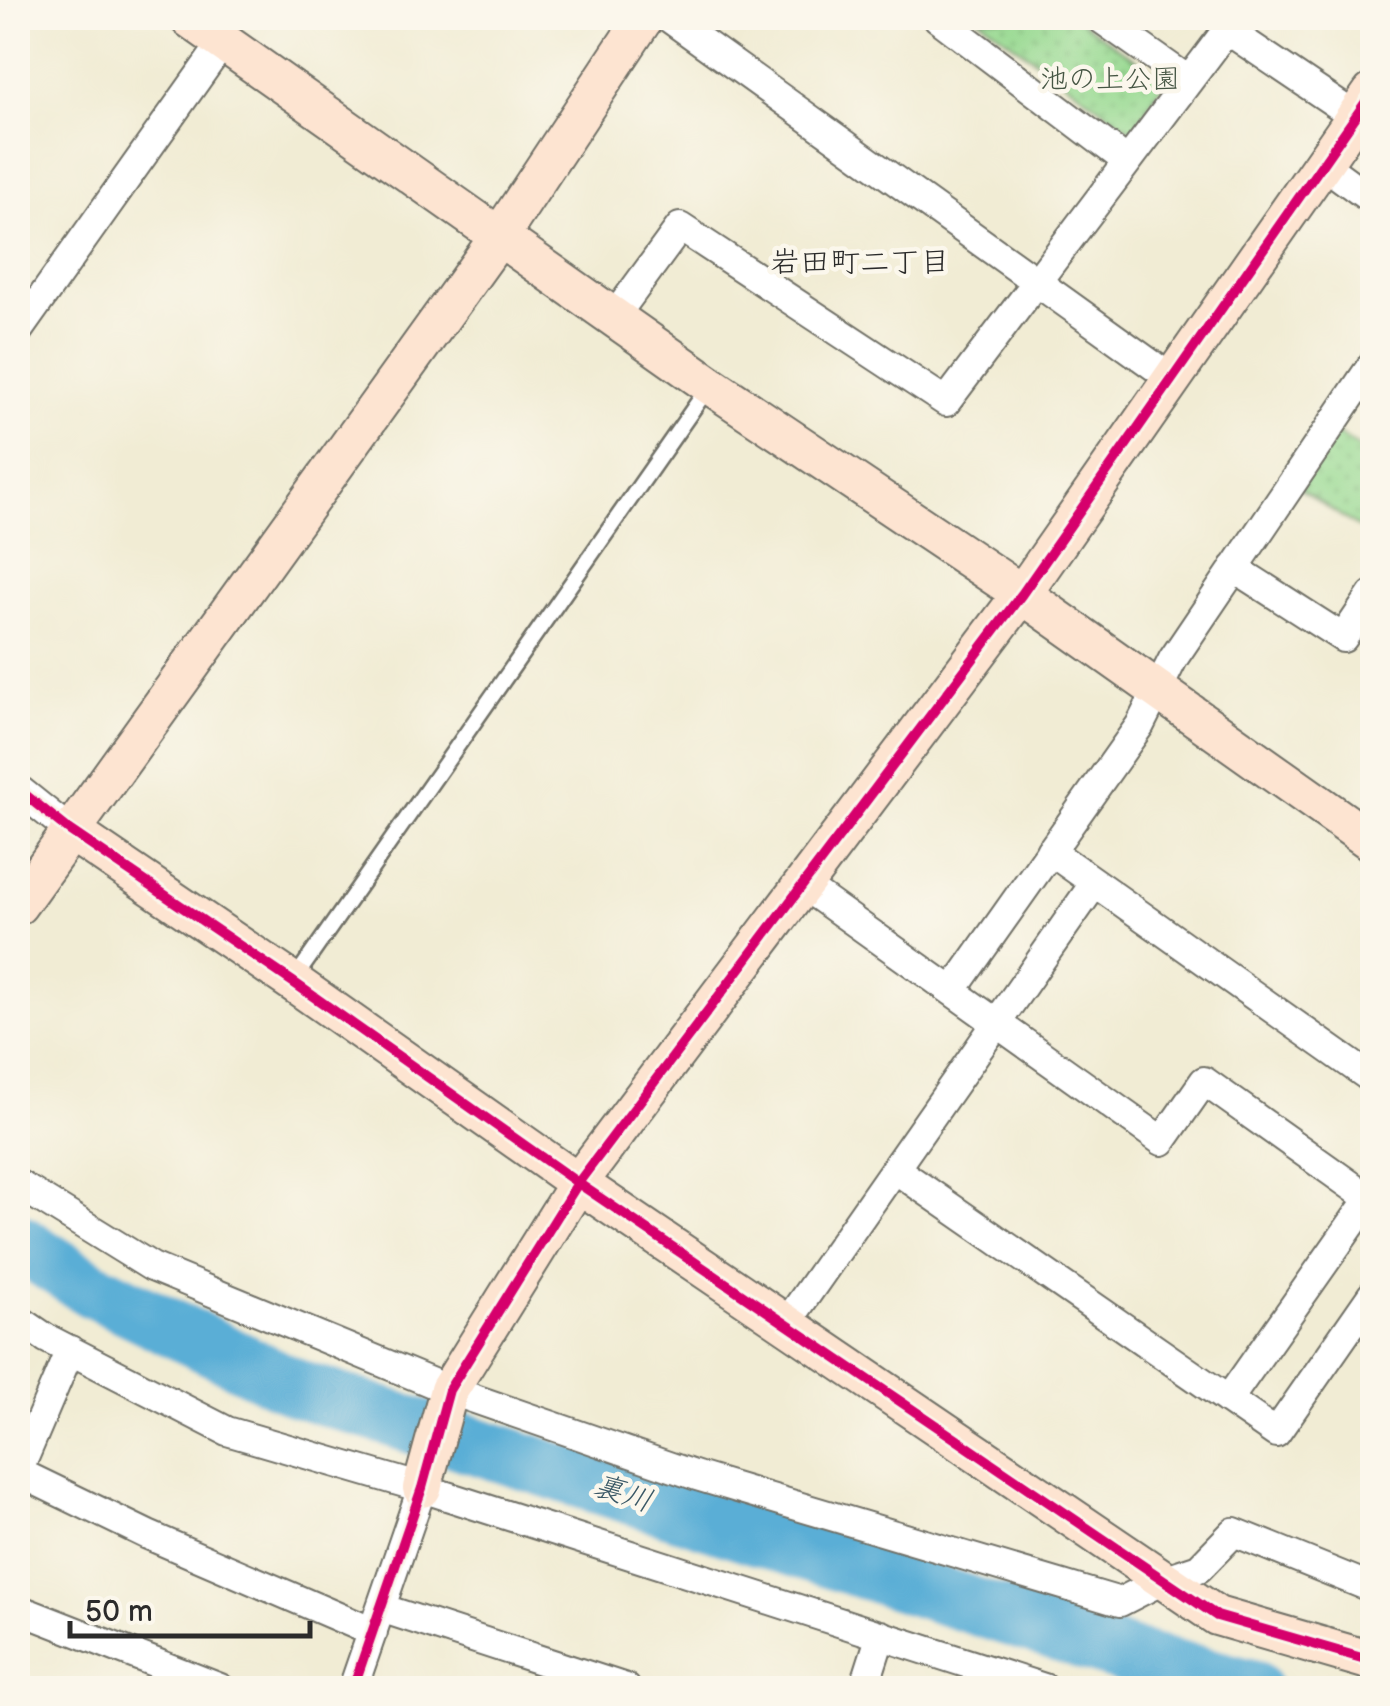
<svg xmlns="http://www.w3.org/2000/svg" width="1390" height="1706" viewBox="0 0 1390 1706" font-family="'Balsamiq Sans','Klee One',sans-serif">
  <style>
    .park { fill: url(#park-dots); stroke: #60825e; stroke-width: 2.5 }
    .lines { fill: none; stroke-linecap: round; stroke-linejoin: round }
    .river { stroke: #5aaed6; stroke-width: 58 }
    .lane-casing { stroke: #706f66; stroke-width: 19 }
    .street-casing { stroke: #706f66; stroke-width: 32 }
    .secondary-casing { stroke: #706f66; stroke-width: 42 }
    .lane { stroke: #fff; stroke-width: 14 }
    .street { stroke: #fff; stroke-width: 28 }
    .secondary { stroke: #fde4d1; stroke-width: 38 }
    .cycleway-casing { stroke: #fbf7ec; stroke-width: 16 }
    .cycleway { stroke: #d6006c; stroke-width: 10 }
    .labels { text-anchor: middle; stroke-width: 9; stroke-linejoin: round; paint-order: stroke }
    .park-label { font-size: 28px; fill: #465644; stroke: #fbf7ec }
    .neighbourhood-label { font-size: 30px; fill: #2b2b2b; stroke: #fbf7ec }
    .water-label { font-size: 30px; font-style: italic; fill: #3b5967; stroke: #fbf7ec }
  </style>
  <defs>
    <pattern id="park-dots" width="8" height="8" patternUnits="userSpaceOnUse" patternTransform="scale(2.5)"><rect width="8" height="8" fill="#96d990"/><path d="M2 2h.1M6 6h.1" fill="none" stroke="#81ba7c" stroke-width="1.8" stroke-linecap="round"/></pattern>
  </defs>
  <rect width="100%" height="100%" fill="#fbf7ec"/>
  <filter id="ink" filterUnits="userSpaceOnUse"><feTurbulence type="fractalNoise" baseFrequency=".01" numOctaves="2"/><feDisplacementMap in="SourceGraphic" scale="20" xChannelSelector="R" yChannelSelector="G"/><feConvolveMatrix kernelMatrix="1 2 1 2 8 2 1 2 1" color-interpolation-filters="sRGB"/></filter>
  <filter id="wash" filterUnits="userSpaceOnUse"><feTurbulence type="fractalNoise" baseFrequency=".0048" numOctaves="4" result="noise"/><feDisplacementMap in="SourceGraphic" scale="40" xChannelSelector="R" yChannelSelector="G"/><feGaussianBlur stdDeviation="2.25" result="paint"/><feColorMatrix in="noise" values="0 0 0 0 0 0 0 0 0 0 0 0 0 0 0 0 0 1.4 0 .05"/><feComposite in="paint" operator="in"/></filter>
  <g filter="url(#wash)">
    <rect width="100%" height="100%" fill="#f1ecd4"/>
    <path class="park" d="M978 18H1076L1165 80 1133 132Z
      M1334 431 1372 457V537L1299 488Z"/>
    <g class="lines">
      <path class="river" d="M18 1242 92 1289 294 1387 1132 1657 1252 1688"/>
    </g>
  </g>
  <g filter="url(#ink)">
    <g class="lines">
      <g class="lane-casing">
        <path id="lane" d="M295 978 710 385"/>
      </g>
      <g class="street-casing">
        <path id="street" d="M669 18 1172 379
          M938 18 1127 161
          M1100 18 1188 80
          M1323 164 1372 200
          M614 317 680 227 946 402 1227 30 1356 117
          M18 331 224 41
          M1234 568 1343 638 1372 595
          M18 789 69 830
          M1050 851 1372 1079
          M803 885 1162 1141 1204 1081 1370 1199
          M952 991 1140 725 1173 659 1372 365
          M895 1169 1276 1433 1372 1295
          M18 1184 152 1267 449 1390 697 1476 1120 1602 1163 1580 1199 1568 1234 1532 1372 1588
          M18 1319 46 1338 227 1431 422 1488 1044 1688
          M786 1324 1094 884
          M1228 1400 1372 1195
          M18 1472 148 1535 373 1632
          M18 1472 70 1350
          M381 1608 626 1688
          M18 1609 220 1688
          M353 1688 422 1488
          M864 1688 881 1635"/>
      </g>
      <g class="secondary-casing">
        <path id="secondary" d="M189 18 710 385 1022 594 1372 842
          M69 830 293 982 578 1183 1217 1616 1372 1661
          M18 905 499 237 644 18
          M422 1488 449 1390 578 1183 1022 594 1372 93"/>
      </g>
      <use href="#lane" class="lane"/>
      <use href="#street" class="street"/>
      <use href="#secondary" class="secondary"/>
      <g class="cycleway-casing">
        <path id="cycleway" d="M18 789 69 830 293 982 578 1183 1217 1616 1372 1661
          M353 1688 422 1488 449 1390 578 1183 1022 594 1372 93"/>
      </g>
      <use href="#cycleway" class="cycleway"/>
    </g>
  </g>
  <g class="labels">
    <g class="park-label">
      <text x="1110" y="88">池の上公園</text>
    </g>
    <g class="neighbourhood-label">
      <text x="860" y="272">岩田町二丁目</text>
    </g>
    <g class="water-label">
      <text transform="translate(623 1493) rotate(18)" y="10">裏川</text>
    </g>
  </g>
  <rect width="1390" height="1706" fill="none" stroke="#fbf7ec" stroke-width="60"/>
  <path d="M70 1621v15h240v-15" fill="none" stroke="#2b2b2b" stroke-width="5"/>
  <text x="85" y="1621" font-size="30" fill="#2b2b2b" stroke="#fbf7ec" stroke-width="8" paint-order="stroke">50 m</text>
</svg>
